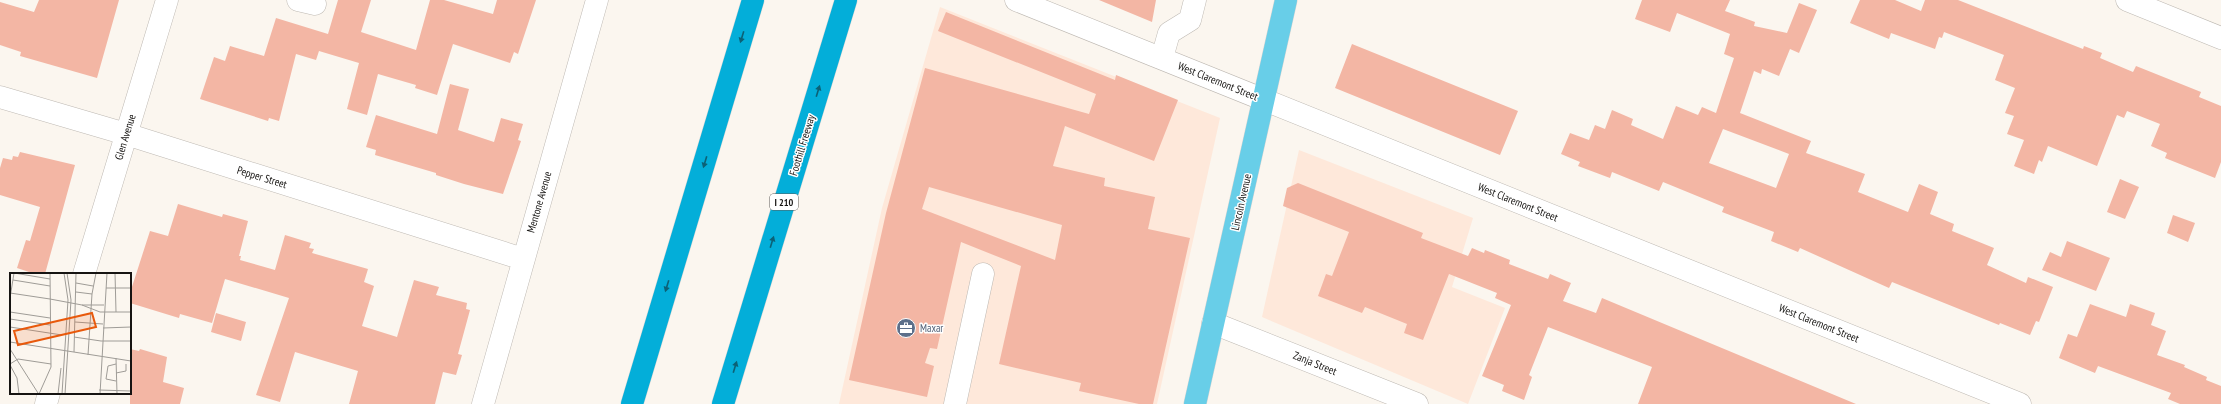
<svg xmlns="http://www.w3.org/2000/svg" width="2221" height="404" viewBox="0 0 2221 404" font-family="'PT Sans Narrow',sans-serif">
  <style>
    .commercial { fill: #fee8da }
    .building { fill: #f3b6a4; fill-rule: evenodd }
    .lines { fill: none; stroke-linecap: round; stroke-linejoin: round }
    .minor-casing { stroke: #beb9b3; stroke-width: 23 }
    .major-casing { stroke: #d5d5d4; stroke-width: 23 }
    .highway-casing { stroke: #d5d5d4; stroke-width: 23 }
    .minor { stroke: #fff; stroke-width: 22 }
    .major { stroke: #68cee8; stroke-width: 22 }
    .highway { stroke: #03aed9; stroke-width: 22 }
    .oneway { fill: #0c6176 }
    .labels { text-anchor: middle; stroke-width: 3; stroke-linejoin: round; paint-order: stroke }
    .shield { fill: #fff; stroke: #5c5a59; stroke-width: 1 }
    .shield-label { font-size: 10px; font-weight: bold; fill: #161412 }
    .street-label { font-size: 11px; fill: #161412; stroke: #fff }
    .service-label { font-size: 11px; fill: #4e5e75; stroke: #fff; text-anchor: start }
    .inset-road { fill: none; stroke: #9f9c97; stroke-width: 1 }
    .view { fill: #e8590c; fill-opacity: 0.15; stroke: #e8590c; stroke-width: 2 }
    .inset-edge { fill: none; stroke: #161412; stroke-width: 2 }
  </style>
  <rect width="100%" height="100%" fill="#fbf6ef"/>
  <path class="commercial" d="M940 7 1220 118 1157 404H839L882 208Z
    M1299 150 1473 218 1452 287 1505 308 1468 404 1262 317Z"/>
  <path class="building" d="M39 0H119L97 78 20 56 21 52 0 45V2L34 12Z
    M338 0H371L361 32 416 50 430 0H444L493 14 497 0H536L518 54 514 52 510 63 453 44 437 95 415 88 416 85 378 74 367 115 347 109 359 63 319 51 316 60 296 54 279 121 269 118 268 121 200 99 214 57 225 61 230 46 264 56 276 18 328 34Z
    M1099 0H1156L1152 22Z
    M1642 0H1730L1725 11 1755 22 1754 26 1787 33 1799 3 1817 10 1799 53 1790 49 1779 76 1762 69 1761 74 1754 71 1740 113 1811 141 1806 153 1865 174 1858 192 1908 212 1919 184 1938 192 1930 214 1954 224 1952 231 1994 248 1987 265 2026 283 2028 277 2053 287 2039 322 2036 321 2030 335 2000 323 1999 325 1892 282 1889 288 1800 248 1798 252 1771 241 1774 232 1722 212 1724 207 1663 182 1659 191 1612 172 1610 178 1578 166 1580 162 1561 154 1570 133 1589 140 1595 125 1605 129 1612 110 1633 119 1631 125 1663 139 1676 106 1698 115 1702 107 1716 113 1734 58 1724 54 1730 34 1677 13 1670 32 1635 19ZM1723 129 1789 154 1776 188 1709 163Z
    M1860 0H1895L1921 11 1925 0H1958L2083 49 2084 46 2102 53 2100 58 2133 72 2136 66 2201 92 2199 97 2221 106V162L2215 178 2165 158 2167 153 2151 146 2160 124 2127 111 2124 118 2117 115 2097 166 2048 146 2042 162 2039 160 2034 174 2014 166 2024 140 2007 134 2014 116 2005 113 2015 88 1995 80 2004 55 1944 32 1942 38 1939 37 1935 49 1891 33 1889 39 1850 23Z
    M946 12 1115 80 1116 75 1178 100 1154 161 1065 126 1053 166 1105 178 1104 186 1155 197 1148 229 1190 238 1153 404H1139L1079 391 1081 383 999 364 1021 266 961 242 937 349 930 348 925 363 934 366 927 397 849 380 886 213 925 68 1089 114 1096 94 938 31ZM929 187 1062 225 1055 260 922 209Z
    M1352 44 1518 111 1500 155 1335 88Z
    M450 84 469 89 458 130 494 142 501 118 523 124 518 140 521 141 503 194 464 184 436 175V173L375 155 376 150 366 147 376 115 437 134Z
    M20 152 75 165 45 274H35L17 268 26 240 30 241 40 207 0 195V168L3 158 12 160 13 156 18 157Z
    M2120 179 2139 187 2125 219 2107 212Z
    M1298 183 1423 233 1421 238 1468 256 1472 248 1484 253 1485 250 1510 260 1509 264 1548 279 1550 274 1571 283 1563 301 1596 313 1602 298 1856 404H1638L1652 367 1548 327 1529 375 1532 377 1524 400 1502 391 1504 385 1482 376 1511 305 1495 298 1497 293 1449 274 1423 340 1404 333 1407 324 1365 307 1362 313 1318 296 1326 274 1332 276 1349 232 1283 206 1287 188Z
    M178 204 222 217 223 214 248 221 239 256H241L240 260 275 270 285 235 311 243 309 248 314 249 312 253 368 269 364 282 374 286 362 326 397 337 414 280 439 287 436 295 467 303 466 309 470 310 458 354 462 355 456 375 443 372 435 404H349L358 371 295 352 280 402 256 395 289 298 225 279 212 323 180 314 179 318 130 303V293L150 231 168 236Z
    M2173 215 2195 223 2188 242 2167 233Z
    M2067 241 2110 258 2096 291 2042 270 2050 252 2061 257Z
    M2090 304 2126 317 2130 304 2155 313 2151 325 2166 331 2157 355 2185 365 2184 367 2207 377 2206 380 2221 386V404H2180L2168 399 2171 393 2098 366 2095 373 2059 358 2068 334 2077 337Z
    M216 313 246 322 241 341 211 332Z
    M130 349 139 351 140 349 167 357 163 382 184 388 180 404H130Z"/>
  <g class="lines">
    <g class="minor-casing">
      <path id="minor" d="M298 0 315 4
        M1016 0 2020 404
        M2127 0 2221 38
        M1162 58 1169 33 1190 20 1195 0
        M0 97 126 134 523 259
        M84 274 167 0
        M1213 323 1417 404
        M46 404 49 393
        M483 404 597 0
        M955 404 983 274"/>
    </g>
    <g class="major-casing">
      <path id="major" d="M1195 404 1286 0"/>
    </g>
    <g class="highway-casing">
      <path id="highway" d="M632 404 753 0
        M723 404 846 0"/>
    </g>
    <use href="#minor" class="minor"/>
    <use href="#major" class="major"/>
    <use href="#highway" class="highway"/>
  </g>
  <defs><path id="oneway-solid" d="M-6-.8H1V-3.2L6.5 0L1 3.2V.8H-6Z"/></defs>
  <g class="oneway">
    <use href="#oneway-solid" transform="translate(742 37) rotate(107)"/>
    <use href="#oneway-solid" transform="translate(818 91) rotate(-73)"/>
    <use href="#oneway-solid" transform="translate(705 162) rotate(107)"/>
    <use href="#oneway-solid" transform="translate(772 242) rotate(-73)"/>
    <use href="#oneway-solid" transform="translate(667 286) rotate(107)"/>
    <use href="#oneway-solid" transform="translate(735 367) rotate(-73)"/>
  </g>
  <defs>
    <g id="office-disc" transform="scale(1)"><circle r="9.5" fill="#5c6f8a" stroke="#fff"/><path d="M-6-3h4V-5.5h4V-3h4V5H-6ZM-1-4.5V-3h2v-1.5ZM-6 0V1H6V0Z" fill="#fff"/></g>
  </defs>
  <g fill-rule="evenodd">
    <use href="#office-disc" x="906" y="328"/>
  </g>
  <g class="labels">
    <rect class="shield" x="770" y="194" width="28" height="16" rx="3"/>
    <g class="shield-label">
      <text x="784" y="206">I 210</text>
    </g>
    <g class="street-label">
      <text transform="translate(1218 81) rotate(22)" y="4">West Claremont Street</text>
      <text transform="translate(125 137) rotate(-73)" y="4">Glen Avenue</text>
      <text transform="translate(802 145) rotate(-73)" y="4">Foothill Freeway</text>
      <text transform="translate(262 177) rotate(17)" y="4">Pepper Street</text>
      <text transform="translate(539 202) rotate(-74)" y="4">Mentone Avenue</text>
      <text transform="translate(1241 202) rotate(-77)" y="4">Lincoln Avenue</text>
      <text transform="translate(1518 202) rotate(22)" y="4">West Claremont Street</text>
      <text transform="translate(1819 323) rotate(22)" y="4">West Claremont Street</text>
      <text transform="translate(1315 363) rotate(22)" y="4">Zanja Street</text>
    </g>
    <g class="service-label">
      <text x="920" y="332">Maxar</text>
    </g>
  </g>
  <g transform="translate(10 273)">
    <rect width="121" height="121" fill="#fbf6ef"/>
    <path class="inset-road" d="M4 0 40 6M105 0 106 39M3 7 40 13M66 10 83 13M96 15H121M66 19 82 21M0 20 40 26M0 25 4 0M40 26 72 32 90 39H121M72 32H94M0 39 40 45M0 46 40 52M65 49 93 51M0 54 52 62M93 55 121 54M64 64 91 68H121M0 69 121 88M0 76 28 120 26 121M64 79 66 0M78 82 82 21 86 0M106 85 107 121M0 91 8 86 41 91M0 92 7 105 9 121M106 100 116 98V91M106 108 96 106 98 93 106 91M89 117 121 118M29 121 41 94 40 0M48 121 51 95M52 121 58 27 54 0M55 121 61 27 57 0M90 121 97 0"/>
    <path class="view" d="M82 40 86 54 8 72 4 58Z"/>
    <rect width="121" height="121" class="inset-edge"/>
  </g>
</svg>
